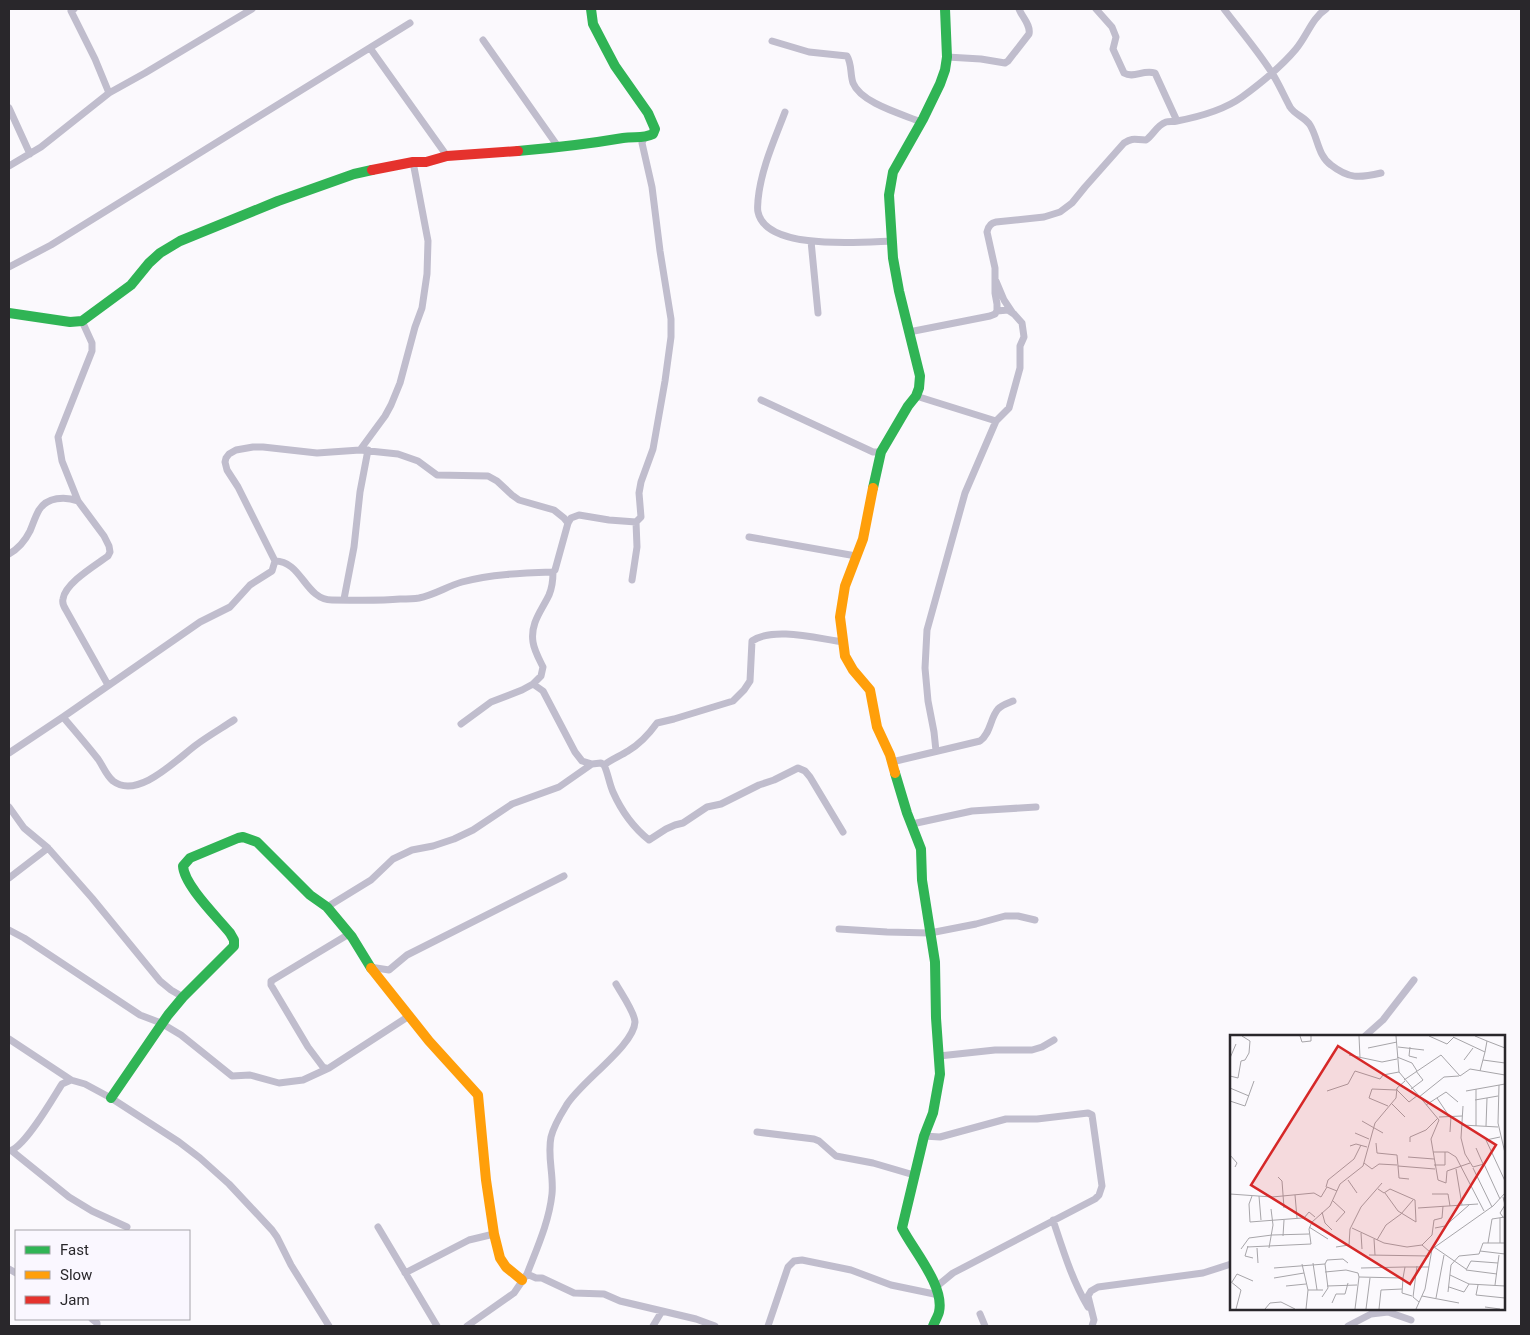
<svg xmlns="http://www.w3.org/2000/svg" width="1530" height="1335" viewBox="0 0 1530 1335" font-family="Roboto,sans-serif">
  <style>
    .lines { fill: none; stroke-linecap: round; stroke-linejoin: round }
    .street { stroke: #c0bdcd; stroke-width: 7 }
    .fast { stroke: #30b455; stroke-width: 10 }
    .slow { stroke: #ff9f0a; stroke-width: 10 }
    .jam { stroke: #e5322d; stroke-width: 10 }
    .inset-road { fill: none; stroke: #a7a5a9; stroke-width: 1 }
    .view { fill: #d62828; fill-opacity: 0.15; stroke: #d62828; stroke-width: 2.5 }
    .inset-edge { fill: none; stroke: #29272b; stroke-width: 2.5 }
  </style>
  <rect width="100%" height="100%" fill="#fbf9fd"/>
  <g class="lines">
    <path class="street" d="M1096 9 1112 27 1116 37 1113 49 1124 73C1134 79 1143 69 1155 73L1177 121
      M1224 9C1240 30 1258 51 1272 73 1279 84 1284 96 1290 107 1295 115 1305 117 1310 125 1318 138 1318 156 1331 165 1349 179 1359 178 1381 173
      M483 40 559 148
      M772 41 809 52 847 56C852 64 850 74 853 83 861 103 902 114 921 122
      M370 48 447 156
      M947 57 981 59 1005 63 1008 61 1029 34C1031 25 1022 17 1019 9
      M109 93 145 73 252 9
      M9 108 30 154
      M785 112C774 141 761 169 758 200 758 204 757 208 758 212 766 251 861 242 892 241
      M9 166 41 147 109 93 95 59 71 11 74 9
      M811 241 818 313
      M9 267 51 245 410 23
      M996 281 1004 300 1012 312
      M82 321 92 343V351L58 437 62 461 78 501 104 536 109 546 110 552 108 556C96 565 65 583 63 599 62 603 64 607 66 610L108 685
      M909 332 990 316 995 314 997 311V304L995 293V268L987 232C988 227 990 223 996 222L1044 217 1060 212 1072 203 1085 187 1124 143C1134 137 1135 140 1146 140 1153 135 1157 125 1166 122 1169 121 1173 122 1177 121 1198 117 1224 110 1242 97 1261 83 1281 67 1296 49 1307 36 1312 18 1326 9
      M916 396 996 421
      M761 400 873 452H881
      M360 450 385 416 391 405 400 383 415 327 422 308 427 274 428 241 413 162
      M749 537 856 556
      M9 554C18 549 25 541 30 531 33 524 35 517 39 510 47 497 65 496 78 501
      M275 561C302 561 305 600 332 600 355 600 378 601 400 599 406 599 413 599 419 598 434 595 448 586 462 582 491 574 523 573 553 572L555 570 568 523 571 518 579 515 609 520 636 522
      M632 580 637 547 636 522 641 517 639 493 641 482 653 449 665 381 671 337V319L660 251 652 187 642 143 644 138
      M344 599 354 547 360 492 368 450
      M533 684 541 676 543 667C539 659 534 650 533 642 530 623 542 610 549 595 552 588 553 580 553 572
      M63 717C75 731 87 745 98 759 103 766 106 775 113 781 138 800 177 759 196 745 208 736 222 728 234 720
      M461 724 491 702 522 690 533 684 543 691 575 752 582 761 592 764
      M936 751 934 732 928 701 925 668 927 630 965 493 996 421 1009 408 1020 368V346L1024 337 1022 323 1014 314 1008 310 997 311
      M9 753 63 717 200 622 230 607 250 585 272 571 275 561 238 487 227 470 225 462 226 458 229 454 236 450 253 447H263L317 453 360 450 398 454 418 461 437 475 488 476 497 481 512 495 519 500 554 510 564 518 568 523
      M892 762 980 741C991 733 990 718 998 709 1002 705 1008 703 1013 701
      M604 765C612 759 620 756 628 751 640 744 649 734 657 723L674 719 733 701 744 690 750 681 752 641C774 626 819 639 844 642
      M9 807 24 828 48 848 92 898 160 981 171 990 183 997
      M912 824 972 811 1036 807
      M9 878 48 848
      M327 907 371 880 393 859 412 850 433 846 454 839 473 830 512 804 559 787 592 764 601 763 604 765C608 773 609 783 613 792 621 810 634 828 649 840L666 829 675 825 683 823 707 807 721 804 759 785 774 780 798 768 805 771 810 777 843 832
      M839 929 887 932 930 933 976 924 1005 916H1018L1035 920
      M9 930 24 938 140 1015 161 1023 181 1035 232 1076 250 1075 279 1083 303 1080 329 1068 409 1016
      M370 967 389 970 407 955 564 876
      M1365 1036 1383 1020 1414 980
      M9 1039 71 1080
      M939 1056 995 1050H1032L1042 1047 1054 1040
      M326 1068 323 1067 308 1047 271 985V981L349 934
      M757 1132 814 1139 819 1141 836 1156 873 1163 914 1175
      M924 1136 940 1137 1006 1119H1037L1088 1113 1092 1115 1102 1186 1099 1195 1095 1199 953 1273 936 1287
      M9 1151C24 1149 53 1098 62 1084L71 1080 85 1084 111 1098 179 1142 200 1158 229 1184 272 1230 277 1237 291 1265 329 1326
      M12 1151 69 1197 92 1211 127 1227
      M1053 1220C1063 1250 1072 1280 1088 1307
      M378 1227 437 1326
      M9 1269 16 1273
      M405 1273 469 1240 494 1234
      M527 1274C537 1248 549 1222 552 1194 554 1175 547 1156 551 1137 553 1129 561 1114 566 1106 579 1083 634 1046 635 1022 635 1013 621 993 616 984
      M980 1314 985 1326
      M92 1319 97 1323V1326
      M467 1326 514 1293 527 1274 536 1278H542L574 1293 604 1294 620 1301 696 1319 715 1326
      M653 1326 662 1311
      M768 1326 788 1267 794 1261 802 1260 851 1270 891 1285 939 1295
      M1092 1326 1094 1320 1088 1296 1091 1291 1098 1287 1203 1273 1231 1264
      M1348 1326 1371 1314 1388 1312 1411 1320"/>
    <path class="fast" d="M518 151C553 148 588 144 623 138 634 136 643 139 653 134L655 129 648 113 615 66 606 49 593 24 591 9
      M9 313 70 322 82 321 131 285 149 263 160 253 180 241 278 201 354 174 372 170
      M873 488 881 452 908 406 916 396 919 388 920 376 899 291 893 258 889 195 893 172 923 119 940 84 945 70 947 57 945 9
      M895 773 907 813 921 849 922 880 935 962 936 1018 940 1074 933 1113 924 1136 902 1228C913 1250 945 1286 939 1312 938 1316 935 1321 933 1326
      M111 1098 168 1015 183 997 234 946V940L230 933C217 917 184 885 183 866L190 858 238 838 243 837 257 842 310 895 327 907 352 937 371 968"/>
    <path class="slow" d="M873 488 863 539 845 586 840 617 845 656 853 670 870 690 877 727 890 755 895 773
      M371 968 429 1041 478 1095 486 1180 494 1234 500 1258 506 1267 522 1280"/>
    <path class="jam" d="M372 170 413 162H426L447 156 518 151"/>
  </g>
  <g transform="translate(1230 1035)">
    <rect width="275" height="275" fill="#fbf9fd"/>
    <path class="inset-road" d="M70 1 72 7 81 6V1M129 1 130 23M166 1 169 37 209 85 201 104 208 145 216 148 217 136 240 128M199 1 217 9 224 2M223 2 255 17 257 6 245 1M257 6 275 13M168 12 194 15M180 12 179 21 187 23M138 13 167 7M119 20 152 27 167 24M167 22 182 28 187 36M0 23 6 9M234 25 243 13M253 25 275 28M250 36 255 17M0 41 8 43 11 26 15 25 19 18 20 6 12 1M174 45 211 20 230 41 240 34 275 40M269 50 268 88 275 118M0 53 19 61M166 54 179 67 188 60M181 54 193 45 186 36M246 54V91M97 56 118 49 125 36 150 44 153 40 169 37M236 56 275 49M189 62 214 42 229 41M207 63 219 81M245 65 268 61M0 66 15 71 24 46M161 68 175 82M196 70 216 57 228 67M158 71 139 63 142 54 166 55M233 71 231 103 235 119 243 132 254 129 270 164M209 82 232 81M132 86 153 98M232 90 268 92M256 91 257 63M220 97 221 81M125 98 139 104M270 102 256 105 275 146M180 107V102L196 95 208 83M146 108 147 118 167 120 168 131 205 134M120 111 126 109 137 112M246 113 253 129M203 117H218L226 122 254 176M0 120 7 128 5 132M178 122 204 124M134 128 142 134 149 129 167 130M204 130H215V117M168 131 169 143 179 144M243 133 262 172M226 134 232 170M48 142 52 146 54 173M118 145 127 158M96 152 98 145 124 124 131 110M148 154 154 158 160 154 185 165 186 187 168 176 155 158M0 159 42 162 84 158 91 162 97 152 107 156M202 159H218L220 171M65 160 67 183M22 161 19 169 20 187 72 183 82 187 100 171 110 149 133 131 145 88 166 63 167 53 175 46M29 161 31 185M273 162 275 170 270 178 273 182M103 166 115 177 106 187M188 173 248 169M92 177 95 188 102 195M171 179 183 165M74 183 79 177 85 182M79 192 98 204M122 193 154 208 177 212 192 210 200 217M205 193 215 191 239 170M131 198 132 214M42 200 79 199M53 201 54 185M144 204 145 220M147 205 156 190 171 179M258 208 262 184 275 182M270 208V183M192 210 202 200 204 185 212 183 213 171M18 211 15 221 23 223M17 212 81 209 79 194 82 187M106 212 119 210 120 194 131 172 152 148M204 212 236 234M27 213 28 228M39 213 43 190 41 174M11 214 19 203 42 200M250 216 275 219M139 220 199 221M83 228 87 255M72 229 78 255 76 274M187 231 183 262 189 267M44 233 95 229 97 225 113 224 118 228M131 233 175 232M95 237 116 235 128 238 129 242 173 243 175 232H199M267 239 236 235 241 226 268 228M220 240 239 249 275 251M44 243 74 238M173 243 172 258 182 261M0 246 11 255 6 274M2 247 7 239 23 246M248 250 246 260 275 263M265 250 269 220M56 251 76 249M97 251 127 250M219 252 234 257 239 249M78 255H93M218 257 221 230 229 221 249 219 253 208H275M192 261 229 268M92 262 98 253 95 229M206 263 214 220M102 268 106 259H115L118 248M255 272 270 274M35 274 40 268 51 267 65 274M125 274 129 242M136 274 140 243M149 274 151 255 172 254M186 274 195 254 202 214 263 171 275 158"/>
    <path class="view" d="M108 11 266 110 180 249 21 150Z"/>
    <rect width="275" height="275" class="inset-edge"/>
  </g>
  <rect width="1530" height="1335" fill="none" stroke="#29272b" stroke-width="20"/>
  <rect x="15" y="1230" width="175" height="90" fill="#faf7ff" stroke="#a6a4aa"/>
  <rect x="25" y="1246" width="25" height="8" fill="#30b455" stroke="#a6a4aa"/>
  <text x="60" y="1255" font-size="15" fill="#29272b">Fast</text>
  <rect x="25" y="1271" width="25" height="8" fill="#ff9f0a" stroke="#a6a4aa"/>
  <text x="60" y="1280" font-size="15" fill="#29272b">Slow</text>
  <rect x="25" y="1296" width="25" height="8" fill="#e5322d" stroke="#a6a4aa"/>
  <text x="60" y="1305" font-size="15" fill="#29272b">Jam</text>
</svg>
